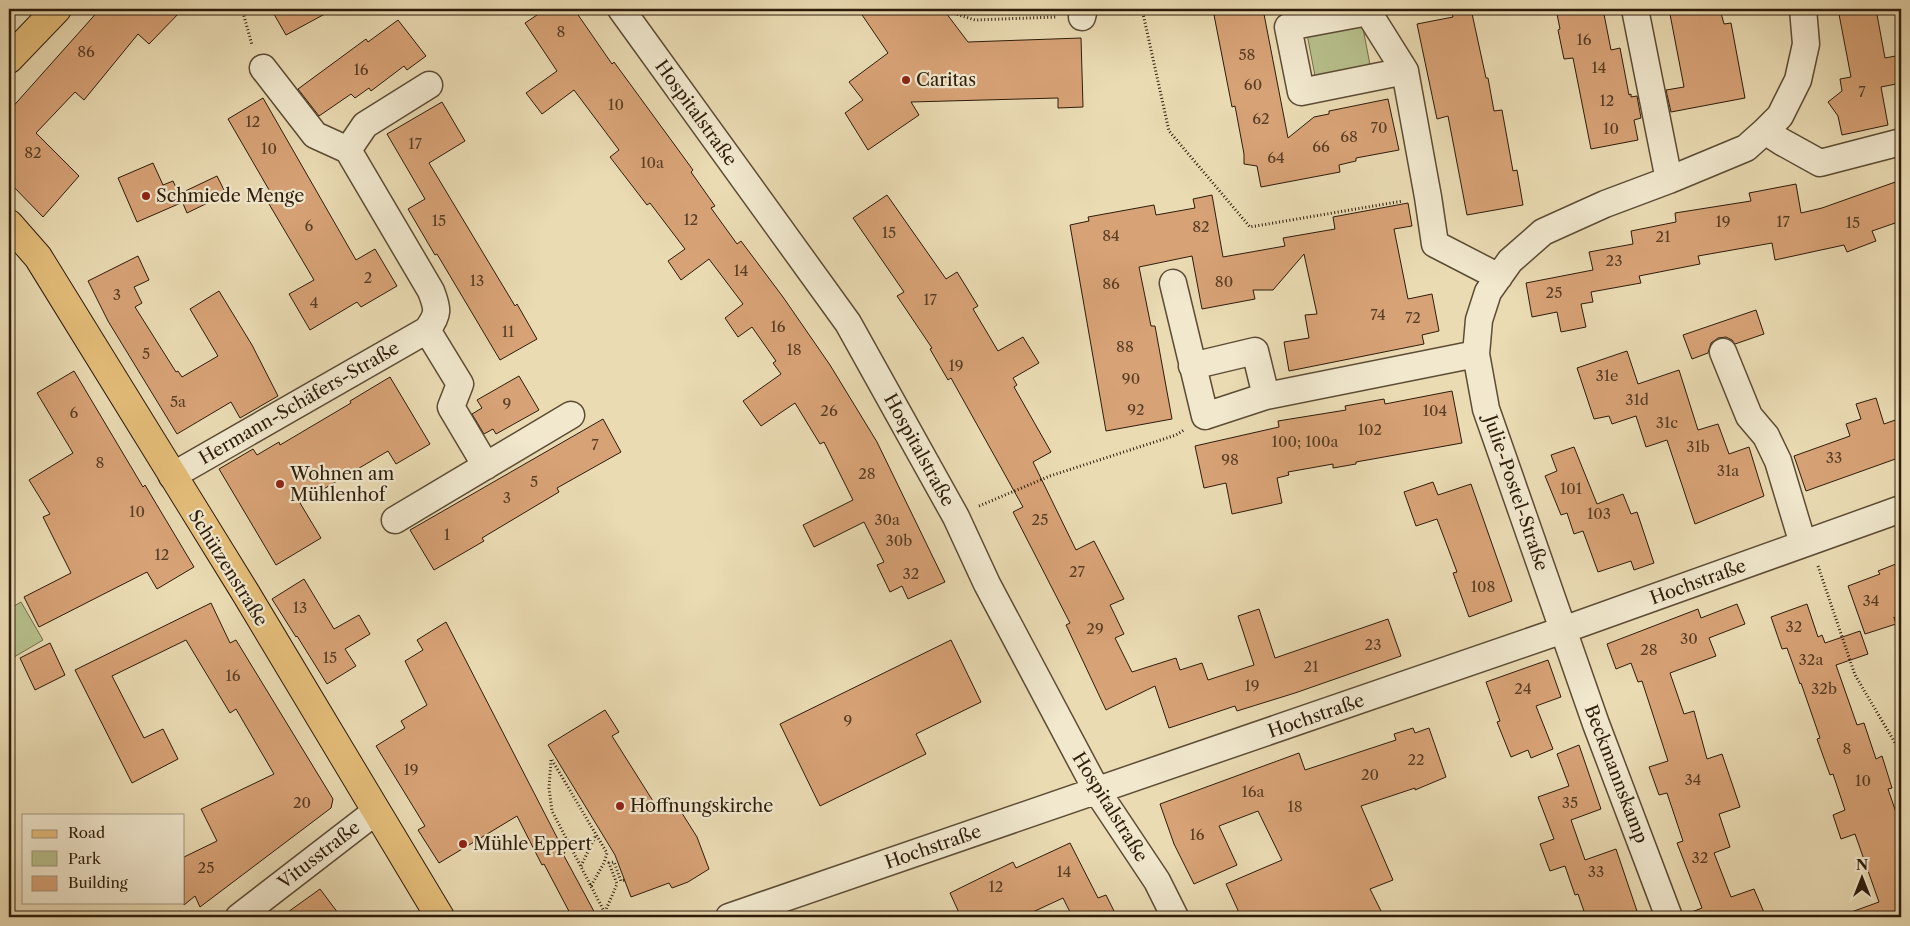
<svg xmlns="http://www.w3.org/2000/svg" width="1910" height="926" viewBox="0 0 1910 926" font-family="'Libre Caslon Text',serif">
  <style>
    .green { fill: #b7c08c; stroke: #726e4b }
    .building { fill: #d7a276; stroke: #2d1c0a }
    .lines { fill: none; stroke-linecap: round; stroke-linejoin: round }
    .minor-casing { stroke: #5c4c34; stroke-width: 29 }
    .major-casing { stroke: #2d1c0a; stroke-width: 30 }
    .path { stroke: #2d1c0a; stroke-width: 3; stroke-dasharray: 1 2.5; stroke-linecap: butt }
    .minor { stroke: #f1e8ce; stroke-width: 26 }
    .major { stroke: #e5be7a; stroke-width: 28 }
    .poi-dot { fill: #8f2418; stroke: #f1e8ce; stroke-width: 2 }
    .labels { text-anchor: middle; stroke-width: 4.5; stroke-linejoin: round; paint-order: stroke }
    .number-label { font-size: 15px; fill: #583e25 }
    .poi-label { font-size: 18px; fill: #2d1c0a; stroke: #f1e8ce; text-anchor: start }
    .street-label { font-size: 18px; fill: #2d1c0a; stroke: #f1e8ce }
  </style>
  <rect width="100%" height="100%" fill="#eadbb3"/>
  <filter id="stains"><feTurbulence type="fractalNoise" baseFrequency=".004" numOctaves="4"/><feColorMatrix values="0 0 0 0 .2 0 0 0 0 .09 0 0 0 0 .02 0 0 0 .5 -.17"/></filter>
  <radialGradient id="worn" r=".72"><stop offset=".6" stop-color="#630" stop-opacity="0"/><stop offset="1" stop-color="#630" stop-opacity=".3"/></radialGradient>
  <path class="green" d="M1362 23 1371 70 1316 81 1307 34Z
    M21 602 43 640 9 660V609Z"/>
  <path class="building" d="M100 9H183L149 44 138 34 84 100 75 92 36 133 79 176 43 217 9 182V111Z
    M271 9H334L286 35Z
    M546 9H574L612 64 614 62 693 170 691 172 715 206 711 208 737 244 741 241 783 297 830 365 877 442 945 582 908 599 902 586 890 592 877 565 884 562 864 522 814 547 803 525 853 500 824 442 820 444 795 403 761 426 743 401 781 374 773 363 776 361 752 327 738 337 725 318 743 304 709 259 681 280 668 261 685 249 650 203 647 205 610 157 619 150 574 90 542 114 526 93 557 71 525 23Z
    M858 9H943L968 42 1081 38 1083 107 1058 108V98L911 102 919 115 868 150 845 113 863 100 849 82 888 53Z
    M1242 9H1263L1288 138 1314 117 1329 114V111L1388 99 1399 150 1356 158V161L1339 165 1340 172 1261 187 1257 166 1244 164V154L1235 106 1232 107 1214 15Z
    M1451 9H1471L1486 78H1488L1494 111 1502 110 1513 171 1517 170 1523 205 1467 215 1448 116 1437 119 1417 24 1453 17Z
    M1556 9H1603L1611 50 1620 48 1629 95 1631 94V97L1637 96 1641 118 1634 120 1638 140 1591 149 1573 58 1564 59 1558 30 1560 29Z
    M1669 9H1720L1724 24 1731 23 1745 98 1671 112 1666 90 1684 87Z
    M1838 9H1876L1885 58 1901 55V83L1881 87 1888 125 1842 135 1838 116 1828 102 1842 91 1840 79 1851 77Z
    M398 20 426 56 407 70 404 66 371 91 369 88 355 98 351 94 319 116 298 89 366 39 368 42Z
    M263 98 356 260 375 249 397 286 361 307 357 302 310 330 289 294 314 280 266 199 272 195 228 119Z
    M442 102 465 141 429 163 515 306 517 304 537 339 500 360 437 254 435 255 408 209 425 199 387 134Z
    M153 163 163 185 173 181 183 202 137 222 118 178Z
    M217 176 226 194 187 213 179 194Z
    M1901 180V221L1872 231 1876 241 1847 252 1844 245 1775 260 1772 243 1698 256 1700 264 1639 276 1641 283 1591 292 1593 302 1581 304 1586 327 1561 332 1557 312 1532 317 1526 283 1593 270 1589 252 1633 244 1631 231 1676 222 1675 213 1751 201 1749 193 1796 184 1801 213 1822 208Z
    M887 195 946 279 957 272 978 306 973 309 998 351 1023 337 1039 363 1013 378 1017 385 1014 387 1051 452 1033 462 1076 550 1094 541 1124 599 1110 605 1124 634 1115 638 1132 672 1176 658 1180 670 1202 663 1208 680 1254 665 1238 616 1259 609 1275 658 1388 619 1401 656 1295 693 1237 711 1235 706 1169 728 1155 686 1106 710 1066 625 1070 623 1013 512 1023 507 951 378 948 380 930 349 932 348 897 296 904 292 853 218Z
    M1212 195 1223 257 1285 246 1283 238 1335 229 1333 217 1408 203 1412 226 1394 229 1408 299 1432 294 1439 331 1422 335 1424 344 1289 371 1284 342 1309 338 1305 315 1317 314 1304 254 1273 290H1253L1255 299 1202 309 1192 256 1139 267 1151 326H1155L1172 419 1106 431 1070 225 1089 221 1088 217 1154 205 1156 215 1195 208 1193 199Z
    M138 256 149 280 134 287 142 303 135 307 176 372 178 371 182 377 218 356 190 309 219 291 252 345 278 396 240 418 231 402 177 434 108 321 88 281Z
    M1756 310 1764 334 1735 344 1732 340 1726 337 1718 338 1711 343 1708 353 1692 359 1683 335Z
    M1627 351 1638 384 1679 370 1698 430 1718 424 1729 454 1749 447 1764 496 1695 524 1667 440 1646 447 1636 416 1612 424 1609 416 1594 419 1577 368Z
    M74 371 143 487 145 485 194 567 157 589 147 572 39 627 24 597 71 573 43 517 50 514 29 480 73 453 37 393Z
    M519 376 539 410 496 434 493 429 484 434 472 414 482 408 477 400Z
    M390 377 430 444 396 464 388 451 300 503 321 538 276 565 219 469 253 449 257 455 279 442 280 445 351 403 350 401Z
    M1452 391 1462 443 1356 462V464L1333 468V464L1288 472 1289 475 1277 478 1282 503 1232 514 1226 483 1204 488 1195 446 1279 427 1278 421 1346 410 1345 406 1384 399 1385 404Z
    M1876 398 1884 424 1901 418V457L1806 491 1794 456 1850 436 1846 424 1861 419 1856 404Z
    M603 419 621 452 557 488 559 492 482 538 484 541 434 570 410 530Z
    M1574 447 1597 504 1623 494 1631 514 1637 512 1654 563 1634 570 1631 561 1598 572 1583 531 1574 534 1567 513 1561 515 1545 476 1557 471 1551 455Z
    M1433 482 1438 495 1471 484 1512 601 1469 617 1453 573 1457 572 1437 519 1416 526 1404 492Z
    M1901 562V627L1898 628 1894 617 1896 624 1865 634 1848 586 1880 574 1878 571Z
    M304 579 334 629 359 615 370 634 345 649 356 666 327 684 297 636 296 637 272 599Z
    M211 603 230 643 236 640 333 799 331 808 200 907 195 896 184 905V857L217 841 201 809 274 774 236 709 230 713 186 640 112 676 144 738 163 729 178 759 132 783 75 670Z
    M1737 604 1745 624 1709 638 1716 656 1670 673 1684 714 1694 711 1707 759 1722 754 1740 807 1719 814 1730 847 1714 853 1731 897 1754 889 1766 917H1684V915L1702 908 1677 843 1683 841 1667 793 1659 795 1649 767 1668 761 1642 681 1638 682 1631 663 1616 669 1607 644 1698 609 1701 618Z
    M1807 604 1818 637 1822 635 1825 643 1860 631 1868 654 1836 665 1857 725 1864 723 1876 759 1882 756 1892 788 1888 789 1901 827V917H1844L1843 915 1879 902 1855 834 1841 839 1833 815 1845 810 1833 774 1830 775 1817 739 1820 738 1801 683 1800 684 1787 648 1782 649 1771 617Z
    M446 622 565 853 563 854 597 917H572L544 864 542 865 517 816 439 863 418 830 425 826 376 746 405 728 401 721 427 705 405 661 423 650 417 640Z
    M951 640 981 702 916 734 926 754 820 806 780 724Z
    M50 643 65 675 35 690 20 658Z
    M1548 660 1561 697 1536 706 1553 749 1531 758 1528 750 1511 757 1497 722 1500 721 1486 682Z
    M605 710 619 732 612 736 658 809 675 802 697 837 709 869 688 882 672 888 669 883 631 897 615 855 548 745Z
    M1413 728 1415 733 1429 728 1446 777 1415 790V788L1361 806 1393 880 1370 889 1384 917H1241L1226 884 1282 860 1258 811 1219 826 1237 865 1194 884 1174 844 1160 804 1299 753 1305 770 1396 740 1394 734Z
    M1579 745 1601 809 1571 820 1585 860 1616 849 1639 917H1586L1578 894 1575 895 1565 866 1550 871 1540 844 1554 839 1538 797 1569 786 1557 754Z
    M1070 843 1098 898 1106 895 1117 917H1060L1070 912 1063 898 1022 917H961L950 893 1013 862 1016 868Z
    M320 889 341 917H281Z"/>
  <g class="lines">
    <g class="minor-casing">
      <path id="minor" d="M621 9 848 323 956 517 987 584 1097 791 1157 881 1175 917
        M1635 9 1669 180
        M1082 17 1084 9
        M1405 71 1301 92 1288 27 1368 12 1405 71 1428 197 1435 244 1499 277
        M1765 131 1782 142 1820 163 1901 142
        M348 150 365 125 429 85
        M1173 283 1205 416 1266 396 1476 354
        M427 330 460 384 451 407 486 466
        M1723 352 1749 416 1766 436 1778 461 1803 544
        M1192 366 1255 351 1266 396
        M172 476 427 330C439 314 438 309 431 291L348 150 315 135 263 68
        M395 520 571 415
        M239 917 375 812
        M729 917 1563 630 1901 509
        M1669 917 1596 724 1486 409 1476 354 1479 320 1488 292 1510 261 1543 232 1605 204 1669 180 1746 148 1765 131 1780 116 1798 80 1806 44 1803 9"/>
    </g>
    <g class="major-casing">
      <path id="major" d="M9 59 57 9
        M9 224 38 257 245 592 440 917"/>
    </g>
    <path class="path" d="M242 9 252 45
      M953 9 956 14 975 20 1056 17
      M1142 9 1169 131 1250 227 1403 201
      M979 506 1050 476 1176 435 1184 430
      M1818 566 1855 675 1901 753
      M551 760 549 788 552 811 607 917
      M552 760 607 853 604 863 591 886
      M581 866 596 835
      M605 912 617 884 609 863 614 862 621 881 625 880"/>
    <use href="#minor" class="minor"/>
    <use href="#major" class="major"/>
  </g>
  <g class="poi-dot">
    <circle cx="906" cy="80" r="5"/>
    <circle cx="146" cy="196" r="5"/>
    <circle cx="280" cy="484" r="5"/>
    <circle cx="620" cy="806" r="5"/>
    <circle cx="463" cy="844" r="5"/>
  </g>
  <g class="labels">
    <g class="number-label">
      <text x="561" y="37">8</text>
      <text x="1584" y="45">16</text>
      <text x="86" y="57">86</text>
      <text x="1247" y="60">58</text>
      <text x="1599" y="73">14</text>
      <text x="361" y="75">16</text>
      <text x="1253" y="90">60</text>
      <text x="1862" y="97">7</text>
      <text x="1607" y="106">12</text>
      <text x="616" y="110">10</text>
      <text x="1261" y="124">62</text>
      <text x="253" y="127">12</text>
      <text x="1379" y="133">70</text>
      <text x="1611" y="134">10</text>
      <text x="1349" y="142">68</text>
      <text x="415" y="149">17</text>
      <text x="1321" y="152">66</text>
      <text x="269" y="154">10</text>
      <text x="33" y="158">82</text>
      <text x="1276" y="163">64</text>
      <text x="652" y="168">10a</text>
      <text x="691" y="225">12</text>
      <text x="439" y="226">15</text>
      <text x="1723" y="227">19</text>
      <text x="1783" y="227">17</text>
      <text x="1853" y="228">15</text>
      <text x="309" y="231">6</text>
      <text x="1201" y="232">82</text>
      <text x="889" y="238">15</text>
      <text x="1111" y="241">84</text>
      <text x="1663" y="242">21</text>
      <text x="1614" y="266">23</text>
      <text x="741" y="276">14</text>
      <text x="368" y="283">2</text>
      <text x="477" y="286">13</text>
      <text x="1224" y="287">80</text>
      <text x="1111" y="289">86</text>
      <text x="1554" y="298">25</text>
      <text x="117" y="300">3</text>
      <text x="930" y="305">17</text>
      <text x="314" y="308">4</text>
      <text x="1378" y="320">74</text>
      <text x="1413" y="323">72</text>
      <text x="778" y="332">16</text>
      <text x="508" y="337">11</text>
      <text x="1125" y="352">88</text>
      <text x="794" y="355">18</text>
      <text x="146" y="359">5</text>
      <text x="956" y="371">19</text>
      <text x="1607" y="381">31e</text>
      <text x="1131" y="384">90</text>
      <text x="1637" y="405">31d</text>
      <text x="178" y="407">5a</text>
      <text x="507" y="409">9</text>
      <text x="1136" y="415">92</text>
      <text x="829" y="416">26</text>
      <text x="1435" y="416">104</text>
      <text x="74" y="418">6</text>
      <text x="1667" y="428">31c</text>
      <text x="1370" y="435">102</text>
      <text x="1305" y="447">100; 100a</text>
      <text x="595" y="450">7</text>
      <text x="1698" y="452">31b</text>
      <text x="1834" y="463">33</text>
      <text x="1230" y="465">98</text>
      <text x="100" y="468">8</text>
      <text x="1728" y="476">31a</text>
      <text x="867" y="479">28</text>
      <text x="534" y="487">5</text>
      <text x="1571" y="494">101</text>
      <text x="507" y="503">3</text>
      <text x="137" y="517">10</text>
      <text x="1599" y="519">103</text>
      <text x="887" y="525">30a</text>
      <text x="1040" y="525">25</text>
      <text x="447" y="540">1</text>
      <text x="899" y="546">30b</text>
      <text x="162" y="560">12</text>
      <text x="1077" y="577">27</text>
      <text x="911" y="579">32</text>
      <text x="1483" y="592">108</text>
      <text x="1871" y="606">34</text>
      <text x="300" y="613">13</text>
      <text x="1794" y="632">32</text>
      <text x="1095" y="634">29</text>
      <text x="1689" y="644">30</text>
      <text x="1373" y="650">23</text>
      <text x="1649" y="655">28</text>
      <text x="330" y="663">15</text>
      <text x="1811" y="665">32a</text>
      <text x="1311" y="672">21</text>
      <text x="233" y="681">16</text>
      <text x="1252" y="691">19</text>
      <text x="1523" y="694">24</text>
      <text x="1824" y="694">32b</text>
      <text x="848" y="726">9</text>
      <text x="1847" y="754">8</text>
      <text x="1416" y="765">22</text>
      <text x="411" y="775">19</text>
      <text x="1370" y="780">20</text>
      <text x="1693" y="785">34</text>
      <text x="1863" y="786">10</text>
      <text x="1253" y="797">16a</text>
      <text x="302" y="808">20</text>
      <text x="1570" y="808">35</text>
      <text x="1295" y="812">18</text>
      <text x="1197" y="840">16</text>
      <text x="1700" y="863">32</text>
      <text x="206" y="873">25</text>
      <text x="1064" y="877">14</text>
      <text x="1596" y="877">33</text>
      <text x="996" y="892">12</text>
    </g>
    <g class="poi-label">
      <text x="916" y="86">Caritas</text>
      <text x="156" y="202">Schmiede Menge</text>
      <text x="290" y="480">Wohnen am<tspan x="290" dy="21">Mühlenhof</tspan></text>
      <text x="630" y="812">Hoffnungskirche</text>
      <text x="473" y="850">Mühle Eppert</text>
    </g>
    <g class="street-label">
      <text transform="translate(696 113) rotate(54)" y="6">Hospitalstraße</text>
      <text transform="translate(299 403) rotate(-30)" y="6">Hermann-Schäfers-Straße</text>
      <text transform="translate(919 450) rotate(61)" y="6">Hospitalstraße</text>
      <text transform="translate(1516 493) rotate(71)" y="6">Julie-Postel-Straße</text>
      <text transform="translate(228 568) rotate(58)" y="6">Schützenstraße</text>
      <text transform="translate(1698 582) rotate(-20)" y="6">Hochstraße</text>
      <text transform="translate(1316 716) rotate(-19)" y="6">Hochstraße</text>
      <text transform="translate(1616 774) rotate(69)" y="6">Beckmannskamp</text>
      <text transform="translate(1110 807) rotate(58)" y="6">Hospitalstraße</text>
      <text transform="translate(933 847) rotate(-19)" y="6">Hochstraße</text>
      <text transform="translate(319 855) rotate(-38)" y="6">Vitusstraße</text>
    </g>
  </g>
  <rect width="1910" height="926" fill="none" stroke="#eadbb3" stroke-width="30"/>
  <rect x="10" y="10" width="1890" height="906" fill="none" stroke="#2d1c0a" stroke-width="2.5"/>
  <rect x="15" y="15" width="1880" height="896" fill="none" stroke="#2d1c0a"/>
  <rect x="22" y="814" width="162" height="90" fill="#f1e8ce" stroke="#a39680"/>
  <rect x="32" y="830" width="25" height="8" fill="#e5be7a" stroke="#a39680"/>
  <text x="68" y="838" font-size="15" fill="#2d1c0a">Road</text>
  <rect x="32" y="851" width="25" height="15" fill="#b7c08c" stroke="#a39680"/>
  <text x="68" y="864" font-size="15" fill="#2d1c0a">Park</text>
  <rect x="32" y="876" width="25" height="15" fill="#d7a276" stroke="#a39680"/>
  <text x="68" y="888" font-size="15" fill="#2d1c0a">Building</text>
  <g transform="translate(1862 878)" stroke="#f1e8ce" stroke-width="4" paint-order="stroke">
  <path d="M0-4L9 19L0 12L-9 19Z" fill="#2d1c0a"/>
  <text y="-8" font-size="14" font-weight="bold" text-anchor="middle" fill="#2d1c0a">N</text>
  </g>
  <rect width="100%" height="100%" filter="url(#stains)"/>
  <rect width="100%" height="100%" fill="url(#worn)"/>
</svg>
